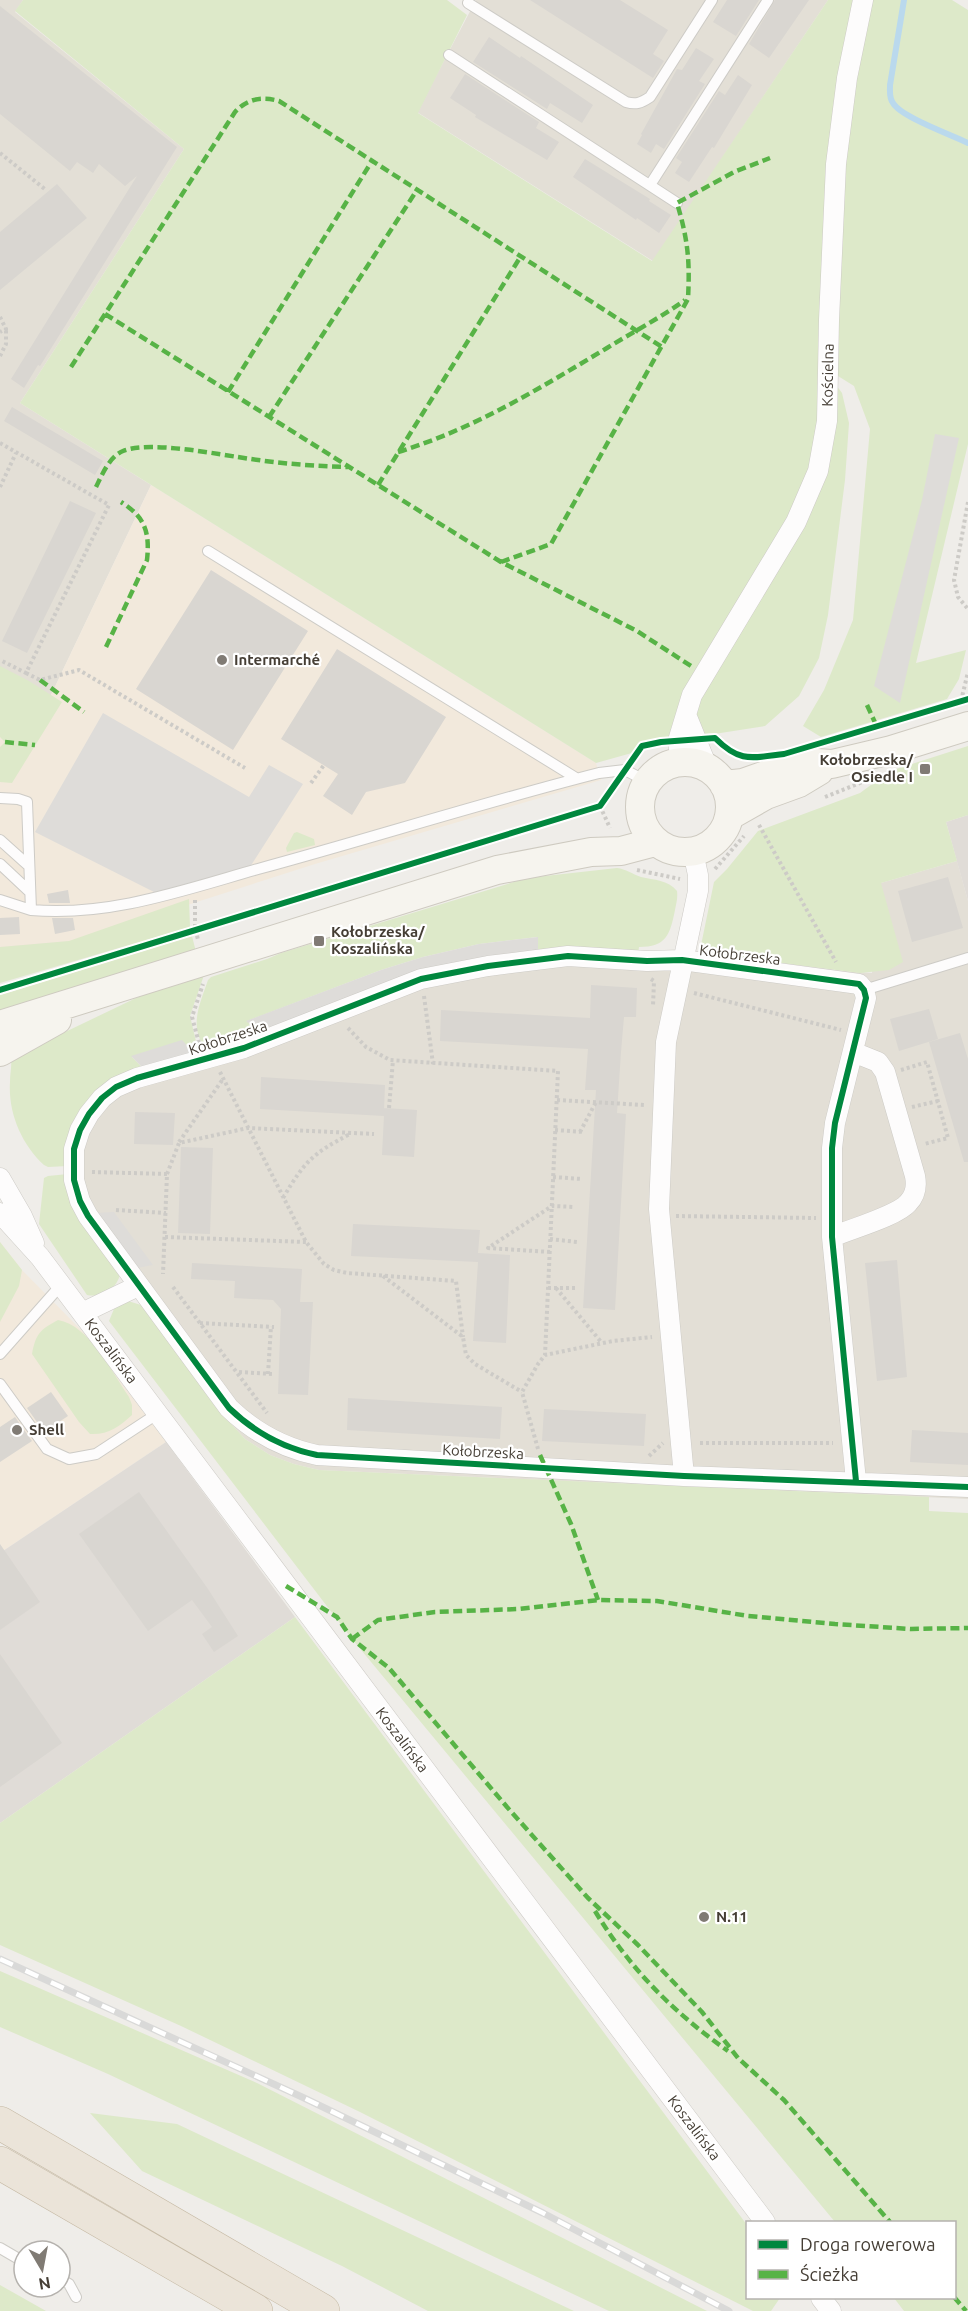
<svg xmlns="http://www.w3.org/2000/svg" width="968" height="2311" viewBox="0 0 968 2311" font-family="Ubuntu,sans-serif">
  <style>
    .residential { fill: #e3dfd6 }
    .commercial { fill: #f2e9dc }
    .industrial { fill: #e0dcd7 }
    .green { fill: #dde9c9 }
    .parking { fill: #dedcd9 }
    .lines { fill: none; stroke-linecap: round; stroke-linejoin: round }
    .stream { stroke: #bad9ed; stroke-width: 6 }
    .building { fill: #d9d6d1 }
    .lane-casing { stroke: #cdcbc6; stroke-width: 12 }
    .street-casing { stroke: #cdcbc6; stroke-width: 21 }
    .secondary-casing { stroke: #cecac0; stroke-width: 30 }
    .highway-casing { stroke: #c6baa5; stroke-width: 34 }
    .path { stroke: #cdcbc7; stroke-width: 4; stroke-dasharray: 3 3; stroke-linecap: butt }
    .lane { stroke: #fdfcfc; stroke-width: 10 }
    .street { stroke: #fdfcfc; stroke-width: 20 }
    .secondary { stroke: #f6f4ee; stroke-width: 28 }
    .highway { stroke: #ebe4d9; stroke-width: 33 }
    .rail-casing { stroke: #d9d9d8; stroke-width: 7 }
    .rail { stroke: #fff; stroke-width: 4.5; stroke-dasharray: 14; stroke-linecap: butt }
    .quiet { stroke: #57b346; stroke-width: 4.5; stroke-dasharray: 9 4.5; stroke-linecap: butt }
    .cycleway-casing { stroke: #fff; stroke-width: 10 }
    .cycleway { stroke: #00873e; stroke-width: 6 }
    .poi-dot { fill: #807b74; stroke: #fff; stroke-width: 2 }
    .labels { text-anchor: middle; stroke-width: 4.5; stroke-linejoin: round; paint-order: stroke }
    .street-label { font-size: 15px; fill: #453e35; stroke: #fff }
    .poi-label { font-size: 15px; font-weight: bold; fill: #453e35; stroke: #fff; text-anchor: start }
  </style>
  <rect width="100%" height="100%" fill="#efede9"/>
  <path class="residential" d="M0 0H23L15 12 184 149 20 403 151 485 51 695 0 710Z
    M476 0H828L653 261 417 112Z
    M957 861 968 901V1499L319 1470 294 1464 270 1455 245 1439 216 1407 146 1313 82 1219 72 1196 91 1100 475 963 717 955 843 971 872 973 881 883Z"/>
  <path class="commercial" d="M151 485 596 763 601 780 315 864 66 944 0 948V710L51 695Z
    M0 1242 22 1270 83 1332 166 1442 0 1553Z"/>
  <path class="industrial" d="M968 815V901L946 822Z
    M166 1442 295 1617 0 1823V1553Z"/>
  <path class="green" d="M23 0H447L467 15 418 113 652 261 828 0H952L968 10V444L916 663 966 650 959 679 947 699 821 737 803 726 824 690 853 620 870 429 854 386 822 366 842 393 849 423 845 480 828 615 819 658 799 696 765 726 682 739 596 763 20 403 184 149 15 11Z
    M0 666 29 681 62 702 12 783 0 782V747L5 742 0 737Z
    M968 746V815L946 822 957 861 881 883 903 962 889 970 860 973 717 955H699L714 882 727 869 758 831 860 793 890 771Z
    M297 832 314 839 315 845 287 852 286 848 294 833Z
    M617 868C626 869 632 874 641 877 654 880 668 880 677 891 678 898 676 904 675 910 670 935 666 947 639 947L638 954 538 952 537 937 479 944 423 957 381 970 247 1021 262 1034 208 1051C187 1029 200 1004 208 980L211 977 267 959 281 953 527 878Z
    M189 899 190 927 0 983V947L69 941Z
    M192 936 196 952 0 1013V995Z
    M202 974 203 978 190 1016 199 1054 132 1057 144 1069 122 1077 68 1166 48 1167 44 1165C21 1144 8 1112 10 1082 10 1073 12 1066 11 1058L136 998Z
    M68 1174 120 1274C117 1289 102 1298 87 1295L39 1224 44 1178 48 1176Z
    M0 1242 22 1270 19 1286 0 1322Z
    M128 1301 141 1305 216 1407 245 1439 270 1455 294 1464 319 1470 929 1497V1511L968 1513V2311H904L894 2298H954V2222H835L352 1639 109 1321 114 1309Z
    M58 1320C89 1325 112 1372 129 1397L132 1405V1415C119 1427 108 1435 90 1434L79 1422 32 1354C36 1333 40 1330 58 1320Z
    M295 1617 747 2225 748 2298H780L771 2311H753L360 2112 181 2026 0 1945V1823Z
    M0 1971 257 2083 707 2311H609L108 2074 0 2027Z
    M90 2113 177 2124 574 2311H428L342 2266 142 2171Z
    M0 2285 46 2311H0Z"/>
  <path class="parking" d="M935 434 959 438 900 703 874 686 922 500Z
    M103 713 249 797 269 765 303 784 250 867 156 893 35 832Z
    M538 937V952L262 1034 246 1021 381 970 423 957 479 944Z
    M182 1040 196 1055 144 1069 131 1056Z
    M114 1212 153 1265 137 1268 96 1213Z"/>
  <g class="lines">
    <path class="stream" d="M904 0 890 85C890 91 889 98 893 103 901 117 952 135 968 143"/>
  </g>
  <path class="building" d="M530 0H620L668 30 653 54 664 61 653 78Z
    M727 0H759L736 36 713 22Z
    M775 0H809L769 58 749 44Z
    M0 6 177 147 40 366 38 365 24 388 11 379 137 176 125 186 99 164 93 173 77 162 70 171 0 114Z
    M489 37 520 58 521 56 593 105 582 123 550 103 547 109 473 62Z
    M696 48 714 59 699 81 705 84 664 149 656 144 651 153 637 144 642 135 641 134 677 69 682 70Z
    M465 74 539 122 536 128 559 142 547 160 475 117 476 115 450 98Z
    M738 75 752 85 714 148 712 147 689 182 675 173 682 162 676 158 719 91 725 95Z
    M585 159 650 199 649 201 671 215 659 233 637 218 636 220 573 177Z
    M57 184 87 218 0 290V232Z
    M12 407 103 461 95 475 4 421Z
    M70 501 96 513 27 653 2 641Z
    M211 570 308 631 233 750 136 689Z
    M337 649 446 717 405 783 366 792 352 815 323 796 338 774 281 739Z
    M948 877 963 928 912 942 898 891Z
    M68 890 70 903H49L47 894Z
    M19 917 20 934 0 935V918Z
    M52 918H73L75 930 55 934Z
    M591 985 637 988 636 1017H624L621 1052 617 1113 626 1114 615 1310 583 1308 596 1090H585L588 1049 440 1041 441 1010 590 1018Z
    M929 1009 938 1039 899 1051 890 1019Z
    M960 1033 968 1059V1162H964L929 1042Z
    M261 1077 385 1085 384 1110V1108L417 1110 414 1157 382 1155 384 1116 260 1109Z
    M135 1112 175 1113 173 1145 134 1144Z
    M181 1147 213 1148 210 1234 178 1233Z
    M353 1224 480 1230 478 1253 510 1255 506 1343 473 1341 478 1262 351 1256Z
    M897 1260 907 1377 877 1381 865 1263Z
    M192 1263 302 1269 300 1302H313L308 1395 278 1394 281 1309 273 1300 234 1298 235 1281 191 1279Z
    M51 1392 68 1416 44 1432 27 1408Z
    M348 1398 502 1407 500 1439 347 1430Z
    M544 1409 646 1414 644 1446 542 1441Z
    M15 1417 32 1441 0 1462V1427Z
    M912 1430 968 1433V1465L910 1462Z
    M139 1492 208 1589 238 1636 214 1652 202 1634 212 1627 192 1600 148 1631 79 1534Z
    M0 1544 40 1602 0 1630Z
    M0 1654 62 1743 0 1787Z"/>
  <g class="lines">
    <g class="lane-casing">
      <path id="lane" d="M468 3 626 102C636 105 641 103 650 97L712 0
        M449 55 677 203
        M650 185 768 0
        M208 551 576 778
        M0 798 18 799 27 802 31 910C109 917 184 890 258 869 372 838 485 802 599 773L625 770 648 782
        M0 840 29 866
        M0 864 30 892
        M0 900 31 910
        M864 990 968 958
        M0 1354 61 1285
        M0 1384 47 1449 69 1459 96 1454 157 1414
        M0 2248 24 2262
        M60 2279 69 2284 76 2297"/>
    </g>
    <g class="street-casing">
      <path id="street" d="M687 717 708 769
        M681 763 678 741 692 695 796 522 818 471 827 421 829 320 836 164 847 78 863 0
        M0 1178 22 1216 34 1243
        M0 1213 40 1257 765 2222
        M832 1237C850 1229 897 1216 908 1203 915 1196 917 1186 915 1176L885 1072 878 1062 853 1052
        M82 1313 138 1286
        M684 1476 659 1209 666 1042 698 891V875L693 852
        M856 1481 832 1237V1148L835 1123 866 998 864 990 859 984 682 960 647 961 568 956 488 966 421 979 244 1048 137 1078 116 1087 102 1098 89 1114 80 1130 74 1149V1180L80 1201 88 1216 229 1408C254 1432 283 1448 317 1455L684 1476 968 1487
        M821 2298 831 2311"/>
    </g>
    <g class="secondary-casing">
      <path id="secondary" d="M640 807a45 45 0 1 1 90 0a45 45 0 1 1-90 0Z
        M724 785 743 783 802 762 832 764 891 750 968 726
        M729 816 766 795 799 783 819 771
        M0 1025 497 870 591 852 621 851 655 842
        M0 1052 57 1020"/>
    </g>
    <g class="highway-casing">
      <path id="highway" d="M0 2123 323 2311
        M0 2163 256 2311"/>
    </g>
    <path class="path" d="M0 153 46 190
      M0 317 6 329 0 332
      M0 356 6 344V329
      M0 443 109 505 26 673 0 660
      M0 487 16 453
      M968 502 954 580 958 597 968 609
      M26 673 40 680 79 670 245 768
      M961 701 968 672
      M311 783 324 765
      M825 797 865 781
      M600 806 610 828
      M759 825 836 962
      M715 869 744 836
      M637 870 680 879
      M195 900V927L198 940
      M651 979 654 981 653 1006
      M694 993 841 1030
      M424 996 433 1064
      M348 1028 366 1047 390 1060 558 1071 545 1355
      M199 1043 192 1017 203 984
      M901 1070 927 1062 948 1138 924 1144
      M220 1072 306 1242 324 1264 334 1270 347 1273 456 1281 463 1337
      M557 1100 644 1105
      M912 1107 938 1101
      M389 1108 393 1060
      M555 1130 584 1132
      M580 1132 596 1102
      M179 1142 223 1079
      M92 1172 167 1174 163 1274
      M167 1174 179 1143 248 1128 374 1134
      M553 1177 582 1179
      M283 1198C305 1161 312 1154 350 1134
      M116 1210 166 1213
      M676 1216 816 1218
      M165 1237 306 1242
      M550 1239 577 1242
      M550 1252 488 1248 552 1206 575 1207
      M383 1276 463 1337 466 1355 475 1364 522 1392
      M173 1287 267 1413
      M548 1288H578
      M556 1288 602 1343
      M200 1323 274 1327
      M239 1372 273 1374
      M268 1374 271 1326
      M700 1443H833
      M538 1449 522 1392 538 1364 545 1355 613 1341 652 1337
      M649 1456 663 1443"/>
    <use href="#lane" class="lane"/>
    <use href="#street" class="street"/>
    <use href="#secondary" class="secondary"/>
    <use href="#highway" class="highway"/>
    <g class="rail-casing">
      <path id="rail" d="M0 1959 302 2097 543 2213 729 2311"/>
    </g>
    <use href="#rail" class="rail"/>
    <path class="quiet" d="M105 314 501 562 637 631 691 666
      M71 367 235 112C247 99 261 96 279 101L662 347
      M228 392 372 161
      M269 417 417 190
      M398 452C474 429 540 388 607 348 633 332 660 318 685 300
      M378 485 521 256
      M96 487C102 475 109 457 123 451 150 440 221 455 251 459 284 464 316 466 348 467
      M501 562 551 544 688 299C690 261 688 240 677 203L734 172 770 158
      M106 647 147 560C150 532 145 517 121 502
      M40 680 84 712
      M867 705 877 727
      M5 742 35 745
      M540 1455 571 1524 598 1600
      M286 1586 337 1617 352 1639 389 1668 507 1807 588 1898 638 1945 702 2012 738 2058 784 2100 890 2222
      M352 1639 378 1620 435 1612 519 1609 598 1600 657 1601 748 1616 835 1624 911 1629 968 1628
      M595 1911C630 1969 673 2012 728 2051
      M954 2297 966 2311"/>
    <g class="cycleway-casing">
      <path id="cycleway" d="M0 990 600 806 642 746 661 742 715 738C740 763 751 758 784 754L968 699
        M856 1481 832 1237V1148L835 1123 866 998 864 990 859 984 682 960 647 961 568 956 488 966 421 979 244 1048 137 1078 116 1087 102 1098 89 1114 80 1130 74 1149V1180L80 1201 88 1216 229 1408C254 1432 283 1448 317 1455L684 1476 968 1487"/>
    </g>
    <use href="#cycleway" class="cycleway"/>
  </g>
  <g class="poi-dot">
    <circle cx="222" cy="660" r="6"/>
    <rect x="919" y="763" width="12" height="12" rx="3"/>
    <rect x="313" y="935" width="12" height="12" rx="3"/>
    <circle cx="17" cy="1430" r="6"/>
    <circle cx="704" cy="1917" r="6"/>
  </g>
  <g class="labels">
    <g class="street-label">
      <text transform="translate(828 375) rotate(-89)" y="5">Kościelna</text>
      <text transform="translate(740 955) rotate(7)" y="5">Kołobrzeska</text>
      <text transform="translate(228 1038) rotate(-18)" y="5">Kołobrzeska</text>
      <text transform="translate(111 1351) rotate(53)" y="5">Koszalińska</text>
      <text transform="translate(483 1452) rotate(3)" y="5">Kołobrzeska</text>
      <text transform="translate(402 1740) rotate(53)" y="5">Koszalińska</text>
      <text transform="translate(694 2128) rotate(53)" y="5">Koszalińska</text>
    </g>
    <g class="poi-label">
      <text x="234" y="665">Intermarché</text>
      <text x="913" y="765" text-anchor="end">Kołobrzeska/<tspan x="913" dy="17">Osiedle I</tspan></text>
      <text x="331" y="937">Kołobrzeska/<tspan x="331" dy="17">Koszalińska</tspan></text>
      <text x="29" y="1435">Shell</text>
      <text x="716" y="1922">N.11</text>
    </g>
  </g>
  <rect x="746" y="2221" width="210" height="78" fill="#ffffff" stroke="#b5b2ae" stroke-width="1.5"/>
  <rect x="758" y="2240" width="30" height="9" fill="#00873e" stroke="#b5b2ae" stroke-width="1.5"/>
  <text x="800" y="2251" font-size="18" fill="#453e35">Droga rowerowa</text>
  <rect x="758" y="2270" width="30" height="9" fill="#57b346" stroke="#b5b2ae" stroke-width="1.5"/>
  <text x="800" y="2281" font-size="18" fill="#453e35">Ścieżka</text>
  <g transform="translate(42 2269) rotate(170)"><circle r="28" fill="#ffffff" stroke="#b5b2ae" stroke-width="1.5"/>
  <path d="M0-4.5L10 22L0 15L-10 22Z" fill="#807b74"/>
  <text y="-9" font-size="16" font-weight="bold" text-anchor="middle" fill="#453e35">N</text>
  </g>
</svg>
